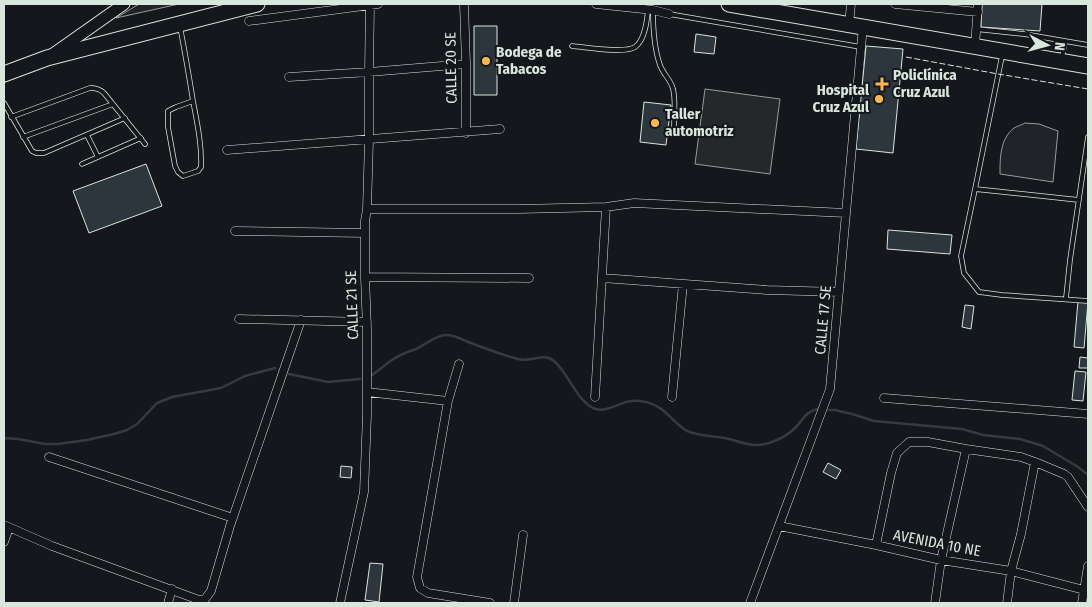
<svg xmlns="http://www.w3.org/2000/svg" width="1092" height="607" viewBox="0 0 1092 607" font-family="'Fira Sans Condensed',sans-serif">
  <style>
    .green { fill: #202428; stroke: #939e99 }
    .parking { fill: #24282b; stroke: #939e99 }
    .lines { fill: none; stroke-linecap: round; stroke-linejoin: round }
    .stream { stroke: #363b3e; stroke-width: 2.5 }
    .building { fill: #2c363c; stroke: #d8e6dc }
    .lane-casing { stroke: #d8e6dc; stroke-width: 5.5 }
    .street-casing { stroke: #d8e6dc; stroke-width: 9 }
    .secondary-casing { stroke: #d8e6dc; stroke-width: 13 }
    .highway-casing { stroke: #d8e6dc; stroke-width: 17 }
    .lane { stroke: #14181c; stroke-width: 4 }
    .street { stroke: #14181c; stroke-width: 8 }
    .secondary { stroke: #14181c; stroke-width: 11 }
    .highway { stroke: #14181c; stroke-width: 15 }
    .fence { stroke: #d8e6dc; stroke-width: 1; stroke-dasharray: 6 2.5; stroke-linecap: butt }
    .poi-dot { fill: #ffb74d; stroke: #14181c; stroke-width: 2 }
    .labels { text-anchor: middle; stroke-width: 4; stroke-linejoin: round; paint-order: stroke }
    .poi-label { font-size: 15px; font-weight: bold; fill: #d8e6dc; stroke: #14181c; text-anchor: start }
    .street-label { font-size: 15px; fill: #d8e6dc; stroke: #14181c }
  </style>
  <rect width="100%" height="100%" fill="#14181c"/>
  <path class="green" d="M139 4H179L116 18Z
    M1025 123 1039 124 1058 131 1053 182 1000 174C1000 158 1000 139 1014 128 1017 126 1022 125 1025 123Z"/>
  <path class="parking" d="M705 89 780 99 770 174 695 164Z"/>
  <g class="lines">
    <path class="stream" d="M289 374 328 382 360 379
      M370 376C378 372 384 365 392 360 399 355 407 352 416 349 425 345 436 335 446 335 455 335 463 340 471 343 487 349 502 355 518 359 531 363 543 352 554 361 569 374 575 398 593 408 608 415 622 398 640 401 648 402 658 406 664 411 672 418 678 426 687 431 699 436 712 436 725 438 734 440 744 444 754 445 768 446 786 437 795 428 803 420 806 411 818 409
      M829 410H835L843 412 852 414 874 421 962 429 983 435 1020 439 1043 446 1078 467 1088 475
      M4 438 18 439 45 444H58L87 440 114 434 127 430 137 424 157 403 172 397 221 388 245 376 275 368"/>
  </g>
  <path class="building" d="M982 4H1042L1040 31 981 27Z
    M474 26H497V95H474Z
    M696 34 716 37 714 54 694 52Z
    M866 46 903 49 893 153 856 149Z
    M644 102 671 105 666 145 640 142Z
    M146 164 162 206 89 233 73 191Z
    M888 230 952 235 950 254 887 249Z
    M1078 301 1088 302 1084 348 1074 347Z
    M965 305 974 306 971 329 962 327Z
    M1080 357 1088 358V368H1079Z
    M1075 371 1086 372 1083 401 1072 400Z
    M828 463 841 470 836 479 823 472Z
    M341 466 352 467 351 478 340 477Z
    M370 563 383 564 379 602 365 600Z"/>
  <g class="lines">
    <g class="lane-casing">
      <path id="lane" d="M653 10C653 28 654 48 660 65 663 74 671 80 673 89 676 101 674 116 674 128
        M669 14 861 47
        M180 27C185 52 189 76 193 101 197 122 202 145 201 167L198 171 183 176 178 172 175 166 168 127V111L176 107 193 101
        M976 29 1024 34 1088 45
        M572 46C585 47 625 54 635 47 645 40 647 21 648 10
        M1002 56 974 194 961 256 964 273 979 292 1002 295 1088 301
        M1062 58 1065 41
        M4 103 32 151 36 153H44L125 118
        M11 117 90 88C95 88 100 89 104 93L145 144
        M87 135 98 157
        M23 137 113 104
        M82 164 141 138
        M975 189 1079 200
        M1066 298 1070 260 1088 137"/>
    </g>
    <g class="street-casing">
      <path id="street" d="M464 4 466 64V133
        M596 4 653 10 669 14
        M895 4 978 12
        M249 21 378 4
        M849 24 851 4
        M975 46 978 4
        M289 77 369 72 466 64
        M227 150 500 129
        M367 209H519L606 207 634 203 846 213
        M235 231 365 233
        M365 277 529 278
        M602 278 767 290 839 292
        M239 319 367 322
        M459 364 448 401 417 577 420 588 428 593 490 603
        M367 392 448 401
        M595 397 606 207
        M672 397 683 284
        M884 398 1088 414
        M49 457 233 518
        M1035 462 1064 474 1068 477 1088 507
        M4 525 52 546 199 600 205 599 211 591 230 526 301 320
        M779 526 876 545 941 560 1011 571 1088 591
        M4 542 9 528
        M876 545 891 473 897 453 909 442H928L966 449 1021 457 1035 462 1021 534 1011 571 1007 603
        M168 603 172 589
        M340 603 364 492 367 415V329L365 277V221L367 209 369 140V72L370 4
        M514 603 523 535
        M750 603 830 389 863 26
        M935 603 941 560 966 449
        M1082 603 1088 566"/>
    </g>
    <g class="secondary-casing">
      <path id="secondary" d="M53 54 124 4"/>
    </g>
    <g class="highway-casing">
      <path id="highway" d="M729 4 1088 66
        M4 74 47 58 257 4"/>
    </g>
    <use href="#lane" class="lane"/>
    <use href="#street" class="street"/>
    <use href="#secondary" class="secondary"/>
    <use href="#highway" class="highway"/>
    <path class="fence" d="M906 57 998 74 1088 89"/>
  </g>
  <g class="poi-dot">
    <circle cx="486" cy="61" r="5"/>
    <path d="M879.5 76.5h5v5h5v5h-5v5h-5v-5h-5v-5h5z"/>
    <circle cx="879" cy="99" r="5"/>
    <circle cx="655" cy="123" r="5"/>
  </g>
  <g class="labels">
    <g class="poi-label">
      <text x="496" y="57">Bodega de<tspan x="496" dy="17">Tabacos</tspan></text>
      <text x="893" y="80">Policlínica<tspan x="893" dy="17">Cruz Azul</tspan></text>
      <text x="869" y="95" text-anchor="end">Hospital<tspan x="869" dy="17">Cruz Azul</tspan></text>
      <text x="665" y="119">Taller<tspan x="665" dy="17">automotriz</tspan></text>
    </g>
    <g class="street-label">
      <text transform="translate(451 68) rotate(-91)" y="5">CALLE 20 SE</text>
      <text transform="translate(352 305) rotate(-92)" y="5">CALLE 21 SE</text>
      <text transform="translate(823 320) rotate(-85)" y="5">CALLE 17 SE</text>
      <text transform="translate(937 543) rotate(11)" y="5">AVENIDA 10 NE</text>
    </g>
  </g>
  <rect width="1092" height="607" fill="none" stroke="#d8e6dc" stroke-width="10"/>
  <g transform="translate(1047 45) rotate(96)" stroke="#14181c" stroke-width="4" paint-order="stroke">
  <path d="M0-4L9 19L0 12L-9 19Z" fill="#d8e6dc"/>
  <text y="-8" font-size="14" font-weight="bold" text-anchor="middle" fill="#d8e6dc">N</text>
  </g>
</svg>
